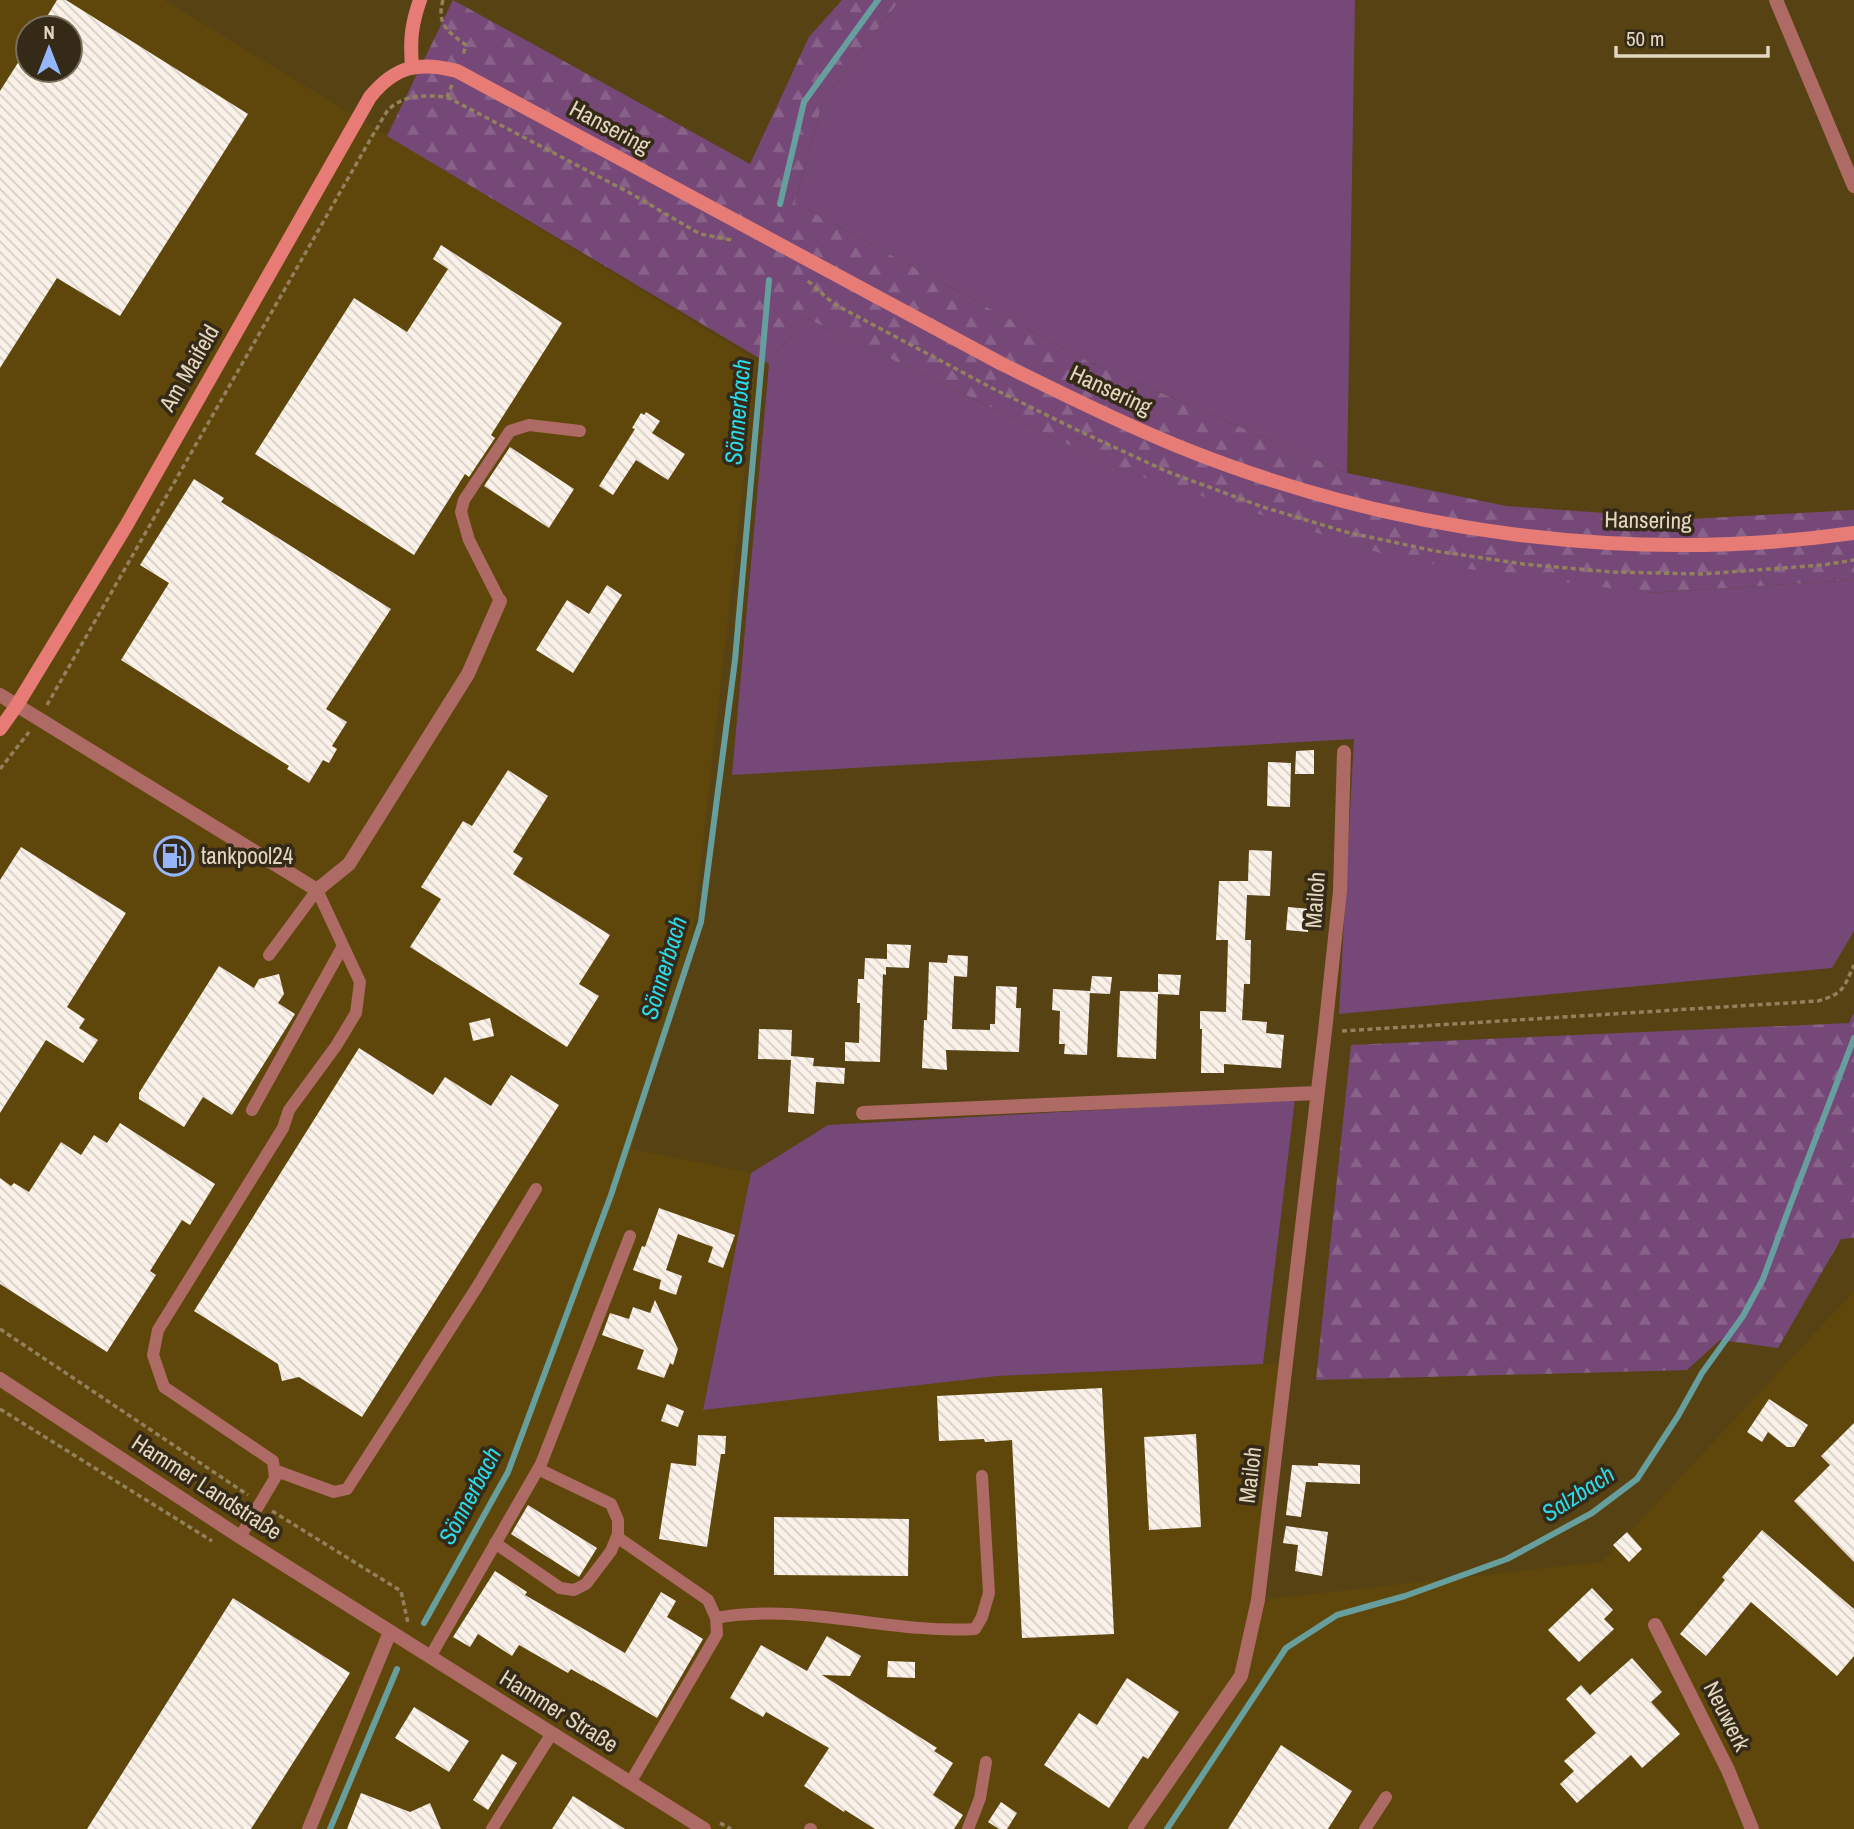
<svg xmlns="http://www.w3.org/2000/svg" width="1854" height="1829" viewBox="0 0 1854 1829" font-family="'Archivo Narrow',sans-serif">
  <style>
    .built { fill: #5f470c; fill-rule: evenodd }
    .green { fill: #754878 }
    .forest { fill: url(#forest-firs) }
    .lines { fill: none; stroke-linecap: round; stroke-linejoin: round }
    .stream { stroke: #669f9e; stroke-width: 6 }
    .building { fill: url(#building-back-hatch) }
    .path { stroke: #92815c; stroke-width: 3.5; stroke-dasharray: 5 3.5; stroke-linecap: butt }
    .lane { stroke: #ae6a65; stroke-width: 12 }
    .street { stroke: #ae6a65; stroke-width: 14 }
    .secondary { stroke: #e67c75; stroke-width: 14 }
    .labels { text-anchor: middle; stroke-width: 7; stroke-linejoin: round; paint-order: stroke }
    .street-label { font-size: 23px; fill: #e3d7c0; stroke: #342a17 }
    .poi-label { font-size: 23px; fill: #e3d7c0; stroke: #342a17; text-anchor: start }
    .water-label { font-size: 24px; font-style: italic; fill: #2cdbeb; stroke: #342a17 }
  </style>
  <defs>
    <pattern id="forest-firs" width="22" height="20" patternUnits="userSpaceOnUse" patternTransform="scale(1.75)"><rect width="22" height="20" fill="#754878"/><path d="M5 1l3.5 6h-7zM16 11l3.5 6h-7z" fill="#886289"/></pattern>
    <pattern id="building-back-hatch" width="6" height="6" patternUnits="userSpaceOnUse" patternTransform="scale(1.75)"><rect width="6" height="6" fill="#faf1e9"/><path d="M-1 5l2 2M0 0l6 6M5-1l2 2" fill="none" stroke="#d6cec6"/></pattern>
  </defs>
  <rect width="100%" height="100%" fill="#574213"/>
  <path class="built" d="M0 0H164L757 361 693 930 632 1149 751 1173 703 1410 998 1376 1263 1364H1286L1258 1600 1602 1562 1854 1291V1829H0ZM28 28H70V70H28Z"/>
  <path class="green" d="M900 0H1355L1347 473 1085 360 795 203 823 100Z
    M804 317 1121 470 1647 593 1854 580V931L1832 968 1339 1014 1354 739 732 775 769 364Z
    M1295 1099 1263 1364 998 1376 703 1410 751 1173 828 1125Z"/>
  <path class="forest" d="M453 0 750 164 809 37 842 0H900L823 100 795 203 1085 360 1347 473 1506 506 1691 519 1854 510V580L1647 593 1402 560 1121 470 804 317 769 364 387 136Z
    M1854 1013V1238L1841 1239 1778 1348 1720 1340 1687 1370 1316 1380 1351 1045 1849 1023Z"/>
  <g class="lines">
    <path class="stream" d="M780 204 804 102 878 0
      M424 1623 508 1472 611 1195 701 922 735 660 769 280
      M330 1829 397 1669
      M1167 1829 1286 1648 1337 1615 1405 1596 1507 1559 1592 1513 1637 1479 1678 1416 1702 1373 1743 1316 1763 1279 1791 1203 1854 1038"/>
  </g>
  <path class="building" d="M57 0H66L248 114 120 316 57 278 0 368V91L28 47V70H70V28H40Z
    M441 245 562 323 491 435 495 438 469 477 465 474 414 555 255 454 354 298 407 332 448 269 433 259Z
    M646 412 660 421 652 433 685 454 668 480 636 460 613 495 599 486 635 429 632 428 641 413 644 415Z
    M510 447 574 489 549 528 484 486Z
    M194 479 224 498 221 502 391 609 326 709 347 722 332 746 337 749 329 763 323 760 309 783 287 769 289 766 121 660 169 583 140 565Z
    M607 585 622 595 573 673 536 650 567 600 589 614Z
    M1314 750V774H1295L1296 751Z
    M1268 762 1291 763 1290 807 1267 806Z
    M508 770 548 796 513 852 523 858 513 874 610 935 579 984 599 996 567 1047 410 947 441 899 421 887 463 821 472 826Z
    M21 847 126 913 67 1007 85 1019 79 1028 98 1040 83 1063 46 1040 0 1113V880Z
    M1249 850 1272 851 1270 896 1247 895 1245 940H1251L1250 984H1244L1242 1020 1267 1022 1266 1033 1284 1035 1281 1068 1224 1064V1073H1201L1202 1029H1200V1011L1226 1012 1228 940H1216L1219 881H1248Z
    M1288 907 1310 909 1308 932 1286 930Z
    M887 944 911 945 909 968 886 967V975L883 974 880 1062 845 1061V1042L859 1043 860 1003H857L858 979H864L865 958 887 959Z
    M948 955 968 956 967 977 954 976 952 1029 990 1030V1024H995L996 986 1017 987 1016 1008H1021L1019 1052 946 1050 947 1070 922 1068 924 1020H927L929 962 947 963Z
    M219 966 254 988 259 979 279 974 284 994 278 1003 295 1014 232 1115 203 1097 184 1127 139 1099V1093Z
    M1158 974 1181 975 1179 995 1158 994 1156 1059 1117 1057 1120 991 1158 992Z
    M1092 976 1112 977 1110 994 1090 993Z
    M1053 989 1090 991 1087 1055 1064 1054 1065 1044H1059L1060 1011 1052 1010Z
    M490 1018 494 1036 473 1041 469 1023Z
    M759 1029 792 1030 791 1056 814 1058 813 1066 845 1068 844 1084 816 1082 814 1114 788 1112 791 1060 758 1059Z
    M359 1048 433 1095 445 1077 491 1106 511 1075 559 1105 362 1417 299 1377 282 1381 278 1364 194 1311Z
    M120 1123 215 1184 190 1225 182 1220 150 1271 156 1275 107 1352 0 1284V1178L11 1186 14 1183 29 1192 61 1142 81 1155 94 1135 107 1143Z
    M659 1208 735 1235 723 1268 708 1262 713 1247 678 1234 666 1270 682 1276 676 1295 659 1289 661 1280 633 1270 642 1246 645 1247Z
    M655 1300 678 1349 673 1365 670 1363 664 1378 637 1369 644 1350 602 1335 610 1313 629 1319 633 1307 650 1313Z
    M1102 1388 1114 1634 1022 1638 1012 1440 985 1442 984 1439 939 1441 937 1396Z
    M1769 1399 1808 1425 1794 1447H1787L1768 1432 1762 1442 1747 1432Z
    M667 1404 684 1411 678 1427 661 1421Z
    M1854 1423V1562L1794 1501 1830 1465 1821 1456Z
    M1196 1434 1201 1527 1149 1530 1144 1437Z
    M698 1435 726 1436 725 1454H721L707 1547 659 1539 671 1463 696 1466Z
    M1318 1463 1360 1465V1484L1306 1482 1301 1517 1286 1515 1292 1465 1318 1466Z
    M528 1505 597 1548 579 1577 511 1534Z
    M774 1517 909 1519 908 1576 774 1575Z
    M1286 1526 1328 1532 1322 1576 1295 1571 1298 1545 1283 1543Z
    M1762 1530 1854 1609V1656L1837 1676 1751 1602 1706 1656 1680 1634 1725 1580 1722 1577Z
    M1627 1532 1642 1549 1629 1562 1613 1545Z
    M495 1571 527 1592 525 1595 625 1653 661 1592 676 1601 667 1617 703 1639 657 1718 592 1680V1681L571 1669 568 1673 519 1645 512 1656 478 1634 470 1647 453 1637Z
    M1592 1588 1613 1610 1604 1619 1614 1629 1579 1662 1548 1630Z
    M233 1598 350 1673 251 1829H87Z
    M827 1636 861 1656 850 1676 822 1675 937 1748 934 1751 953 1763 933 1795 963 1815 954 1829H875L845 1810 844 1812 804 1786 829 1748 766 1712 763 1717 730 1698 761 1645 807 1671Z
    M1632 1658 1662 1692 1651 1702 1680 1734 1642 1768 1631 1755 1577 1803 1560 1784 1574 1771 1564 1761 1596 1733 1566 1699 1581 1685 1590 1695Z
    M888 1661 915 1662V1678L887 1677Z
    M1127 1678 1179 1712 1148 1759 1143 1756 1109 1808 1044 1765 1079 1713 1097 1725Z
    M414 1707 469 1741 449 1772 395 1738Z
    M1281 1745 1352 1791 1328 1829H1228Z
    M502 1754 517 1763 488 1810 473 1800Z
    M361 1793 410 1812 430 1803 441 1829H347Z
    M573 1796 625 1829H552Z
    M1001 1802 1017 1813 1007 1829H999L988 1822Z"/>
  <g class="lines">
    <path class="path" d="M443 0C436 24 448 32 466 45L463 55
      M447 97 630 193 700 234 732 240
      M808 281 834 304 990 387 1077 430 1168 472 1263 507 1346 532 1435 551 1523 564 1612 572 1703 574 1823 565 1854 560
      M47 705 374 133C379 126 383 116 389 109 405 94 427 95 447 97L452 85
      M0 769 29 732
      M1342 1031 1818 1001C1844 993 1843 989 1854 965
      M0 1329 248 1495
      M0 1409 212 1541
      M272 1511 401 1591 408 1623
      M720 1823 731 1829"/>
    <path class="lane" d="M500 601 469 540 461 512 464 500 510 431 529 425 580 431
      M252 1110 343 946
      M274 1470 334 1492 347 1489 477 1287 536 1189
      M240 1537 275 1478 273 1461 164 1387 153 1355 158 1330 283 1128 289 1110 336 1046 356 1013 360 982 317 890 269 955
      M617 1537 708 1600 716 1618 717 1634 630 1783
      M495 1543 560 1588 574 1590 586 1584 611 1551 618 1534V1520L611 1504 538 1469
      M716 1618C803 1602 888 1634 975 1629L982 1617 989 1593 982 1476
      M430 1657 541 1464 630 1236
      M492 1829 552 1733
      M810 1829H811
      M968 1829 980 1798 986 1762
      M1365 1829 1386 1797"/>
    <path class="street" d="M1776 0 1854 186
      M0 695 317 890 349 864 468 674 500 601
      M863 1113 1317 1093
      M0 1379 240 1537 704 1829
      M1655 1625 1728 1770 1752 1829
      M309 1829 390 1632
      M1135 1829 1241 1676 1258 1600 1325 1031 1340 891 1344 752"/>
    <path class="secondary" d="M412 68C410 40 411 26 420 0
      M0 729 17 705 126 526 370 97C395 66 419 61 457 71L1002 364C1059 392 1116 421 1175 445 1388 532 1626 565 1854 533"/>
  </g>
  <defs>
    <g id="fuel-ring" transform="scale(2.0125)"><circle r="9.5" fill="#342a17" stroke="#95b6fd" stroke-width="1.5"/><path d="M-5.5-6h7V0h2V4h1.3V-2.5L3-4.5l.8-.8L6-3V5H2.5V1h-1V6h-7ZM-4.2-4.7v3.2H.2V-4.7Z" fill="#95b6fd"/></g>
  </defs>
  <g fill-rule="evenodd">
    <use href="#fuel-ring" x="174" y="856"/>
  </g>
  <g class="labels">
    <g class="street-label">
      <text transform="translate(610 127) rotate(28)" y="8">Hansering</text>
      <text transform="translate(189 368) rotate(-60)" y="8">Am Maifeld</text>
      <text transform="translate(1111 390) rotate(25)" y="8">Hansering</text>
      <text transform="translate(1648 520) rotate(1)" y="8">Hansering</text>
      <text transform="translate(1315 900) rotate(-86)" y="8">Mailoh</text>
      <text transform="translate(1250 1475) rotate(-83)" y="8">Mailoh</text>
      <text transform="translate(207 1487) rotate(33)" y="8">Hammer Landstraße</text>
      <text transform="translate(559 1711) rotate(32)" y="8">Hammer Straße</text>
      <text transform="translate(1727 1716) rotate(63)" y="8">Neuwerk</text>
    </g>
    <g class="poi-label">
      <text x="201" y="864">tankpool24</text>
    </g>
    <g class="water-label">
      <text transform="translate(738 412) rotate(-85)" y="8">Sönnerbach</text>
      <text transform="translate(664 968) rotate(-73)" y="8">Sönnerbach</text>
      <text transform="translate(1578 1494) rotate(-33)" y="8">Salzbach</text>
      <text transform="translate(470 1496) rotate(-62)" y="8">Sönnerbach</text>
    </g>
  </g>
  <g transform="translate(49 49)"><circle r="33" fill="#342a17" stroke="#7a6f5b" stroke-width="2"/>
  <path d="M0-5L12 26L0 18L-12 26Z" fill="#95b6fd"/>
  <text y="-10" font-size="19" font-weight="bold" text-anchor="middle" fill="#e3d7c0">N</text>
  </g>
  <path d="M1616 46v10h152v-10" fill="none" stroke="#e3d7c0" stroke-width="3.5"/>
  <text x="1626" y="46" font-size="21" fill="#e3d7c0" stroke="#342a17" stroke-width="5" paint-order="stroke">50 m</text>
</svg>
